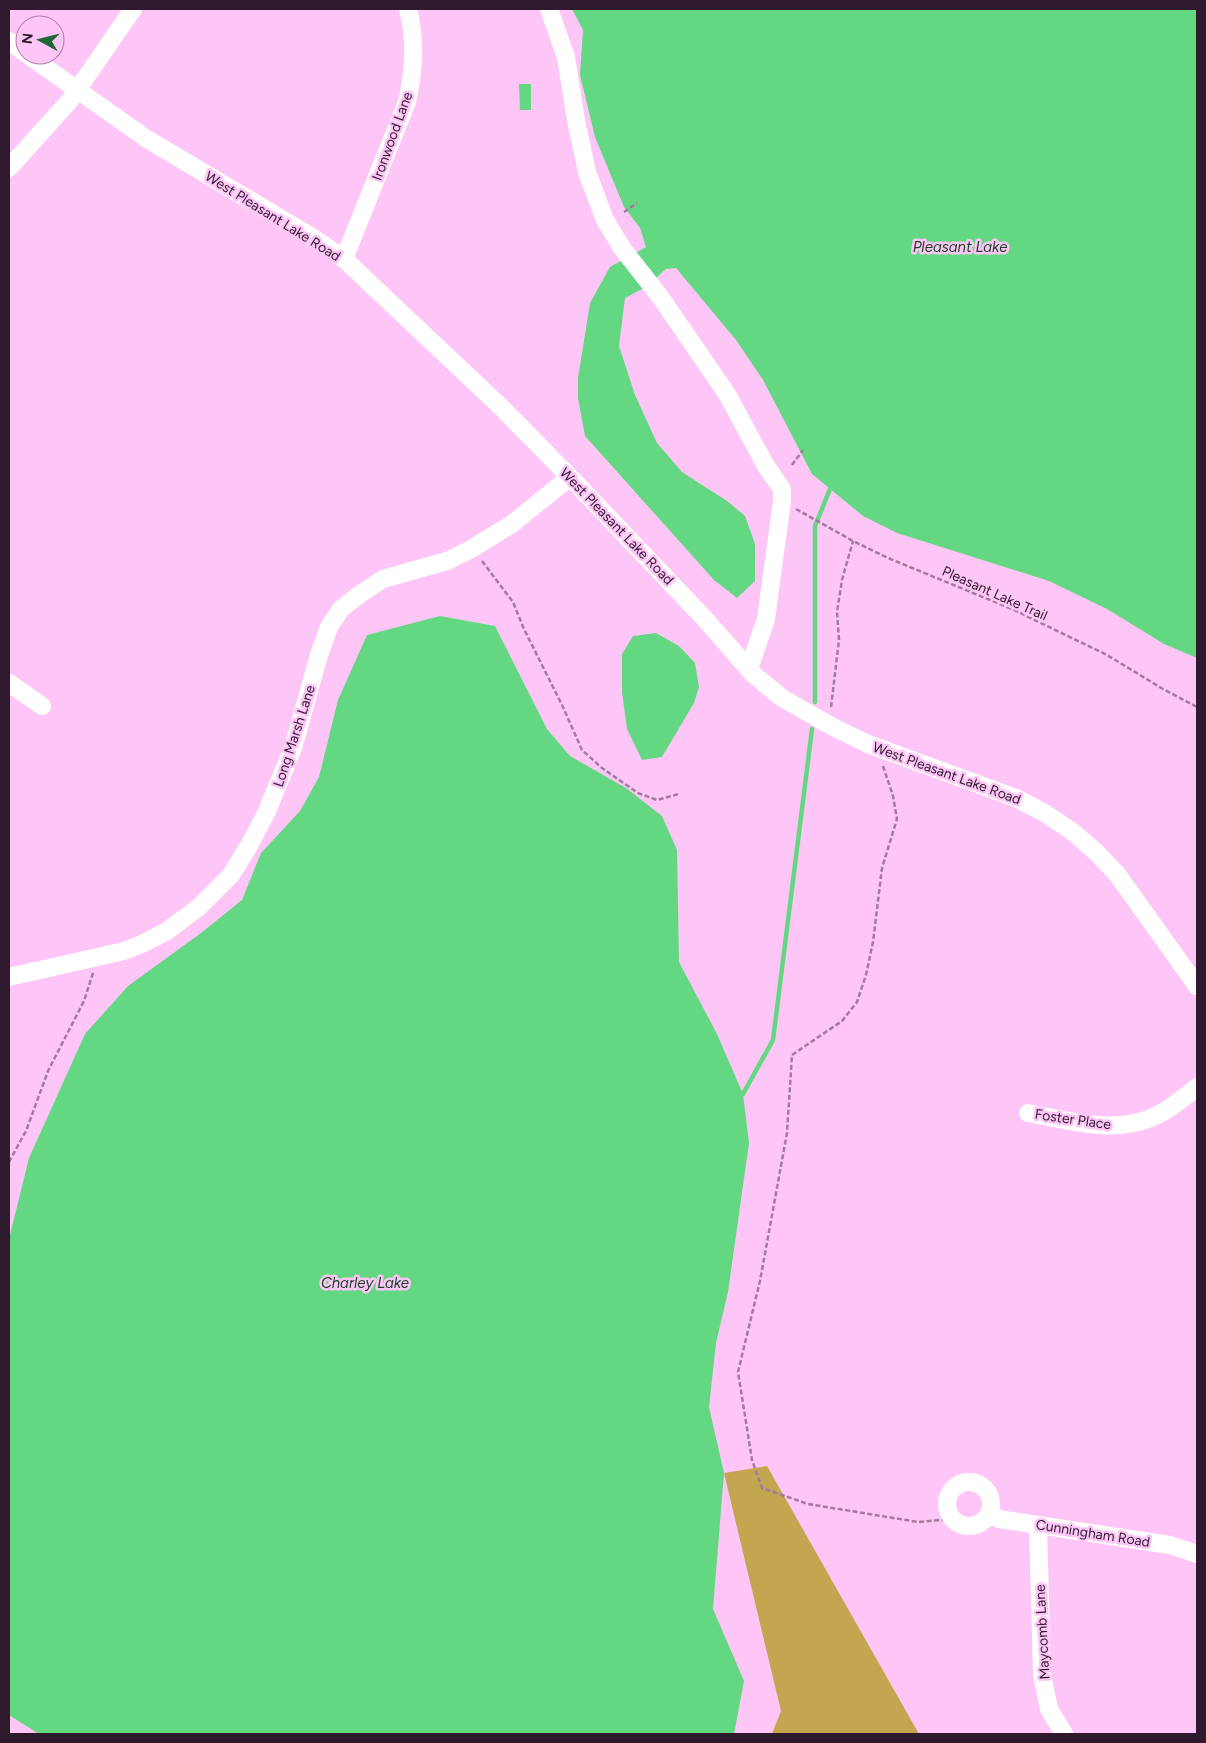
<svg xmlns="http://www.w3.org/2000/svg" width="1206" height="1743" viewBox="0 0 1206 1743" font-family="Figtree,sans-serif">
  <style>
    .green { fill: #c4a550 }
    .water { fill: #64d782 }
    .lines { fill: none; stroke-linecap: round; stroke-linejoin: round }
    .stream { stroke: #64d782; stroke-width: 4.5 }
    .path { stroke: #a37b9f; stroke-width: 2.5; stroke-dasharray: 5 2.5; stroke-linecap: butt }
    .minor { stroke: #fff; stroke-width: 18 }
    .labels { text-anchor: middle; stroke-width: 5; stroke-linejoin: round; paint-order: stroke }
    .street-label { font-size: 14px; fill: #2f1a2d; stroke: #fdc6f7 }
    .water-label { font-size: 15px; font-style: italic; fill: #164423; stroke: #fdc6f7 }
  </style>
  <rect width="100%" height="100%" fill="#fdc6f7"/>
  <path class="green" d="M767 1466 919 1734H772L781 1711 724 1473Z"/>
  <path class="water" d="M572 9H1197V658L1164 644 1107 609 1049 581 897 533 863 516 812 474 763 380 736 340 676 268 666 269 646 287 625 298 619 346 635 395 657 443 682 472 727 501 745 516 755 544V581L737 598 714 580 585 436 578 398V378L590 303 610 267 646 247 640 228 624 207 595 137 580 75 583 30Z
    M519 84H531V110H520Z
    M440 616 495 626 547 729 570 756 626 788 662 816 677 850 679 962 717 1034 743 1094 749 1143 728 1292 716 1343 709 1407 724 1473 713 1609 744 1681 734 1734H39L9 1715V1239L29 1158 85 1034 128 986 201 933 242 900 261 853 300 811 319 777 338 700 367 635Z
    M656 633 679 646 695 663 699 687 694 703 662 757 642 760 627 729 622 692V654L633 636Z"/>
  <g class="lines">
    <path class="stream" d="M815 702V526L830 489
      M743 1094 773 1040 812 729"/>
    <path class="path" d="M624 212 637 203
      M792 465 803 450
      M796 509 853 541 888 558 1012 609 1107 655 1163 689 1197 707
      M482 561 513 602 524 629 563 707 582 750 602 768 638 793 657 800 679 794
      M831 707 839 640 837 612 842 580 853 541
      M883 766 893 796 897 819 882 868 873 942 866 975 857 1002 842 1021 792 1055 787 1133 760 1281 738 1372 752 1460 762 1488 808 1504 918 1522 952 1519
      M9 1162 26 1131 48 1071 84 1001 93 973"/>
    <path class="minor" d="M549 9 566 57 576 120 587 172 605 220 622 248 661 298 727 394 766 466 782 489V501L766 619 749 669
      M9 41 25 53
      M28 55 147 139 312 237 344 259 501 407 570 477 705 619 753 674 782 698 833 727 868 744 1016 798 1043 812 1073 832 1096 852 1117 874 1197 986
      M9 168 71 99 133 9
      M344 259 407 102C414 70 416 41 408 9
      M9 683 42 706
      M9 977 124 951 144 943 167 931 199 907 231 875 250 844 267 811 293 748 319 655 329 627 341 609 360 594 383 579 447 561 471 549 512 524 570 477
      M1028 1113C1072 1121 1120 1137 1163 1112 1175 1105 1186 1096 1197 1087
      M947 1504a22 22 0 1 1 44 0a22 22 0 1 1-44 0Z
      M990 1513 999 1519 1170 1545 1197 1554
      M1038 1525 1042 1674 1049 1709 1064 1734"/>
  </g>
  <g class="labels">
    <g class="street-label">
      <text transform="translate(392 136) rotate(-70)" y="5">Ironwood Lane</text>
      <text transform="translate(273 216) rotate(32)" y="5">West Pleasant Lake Road</text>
      <text transform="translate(617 526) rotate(46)" y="5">West Pleasant Lake Road</text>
      <text transform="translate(995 593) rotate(24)" y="5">Pleasant Lake Trail</text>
      <text transform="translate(294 736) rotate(-72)" y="5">Long Marsh Lane</text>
      <text transform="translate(947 773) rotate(20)" y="5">West Pleasant Lake Road</text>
      <text transform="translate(1073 1119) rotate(8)" y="5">Foster Place</text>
      <text transform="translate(1093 1533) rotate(9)" y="5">Cunningham Road</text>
      <text transform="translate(1042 1632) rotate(-93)" y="5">Maycomb Lane</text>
    </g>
    <g class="water-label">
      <text x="960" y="252">Pleasant Lake</text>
      <text x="365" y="1288">Charley Lake</text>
    </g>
  </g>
  <rect width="1206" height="1743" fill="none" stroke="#2f1a2d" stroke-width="20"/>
  <g transform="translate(40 40) rotate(277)"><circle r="24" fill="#fdc6f7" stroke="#ab81a6"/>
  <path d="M0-4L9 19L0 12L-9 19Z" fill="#1f6835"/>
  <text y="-8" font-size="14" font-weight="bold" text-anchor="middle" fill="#2f1a2d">N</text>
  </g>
</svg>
